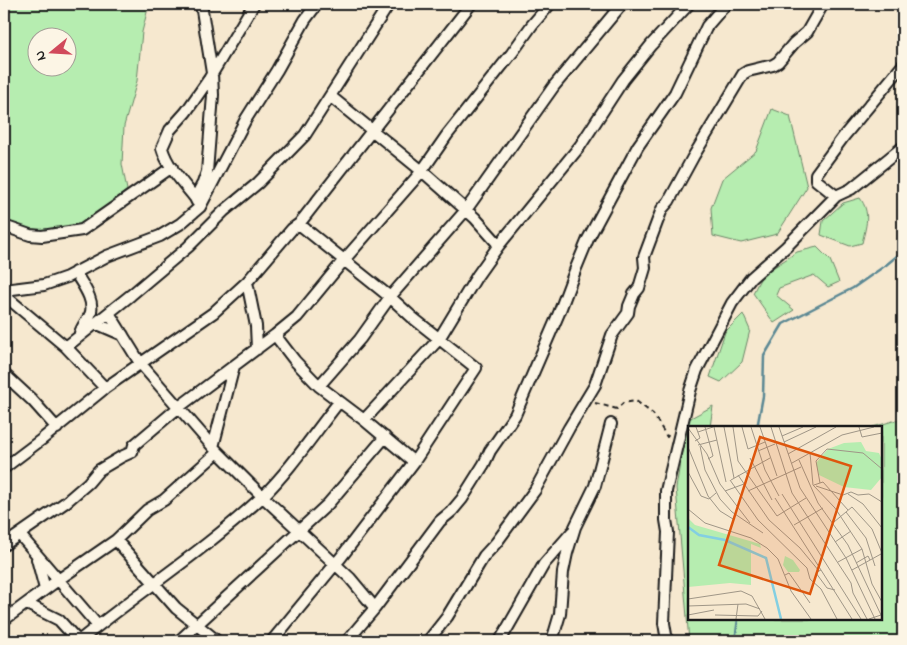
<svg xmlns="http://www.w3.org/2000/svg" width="907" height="645" viewBox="0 0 907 645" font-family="'Indie Flower',sans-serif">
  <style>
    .green { fill: #b6edb0; stroke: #698466; fill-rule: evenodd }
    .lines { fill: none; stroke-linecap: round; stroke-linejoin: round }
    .stream { stroke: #5a8793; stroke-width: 2.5 }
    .minor-casing { stroke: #1c1c1c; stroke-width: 14 }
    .path { stroke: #1c1c1c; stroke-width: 2; stroke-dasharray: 5 4; stroke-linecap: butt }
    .minor { stroke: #fcf5e5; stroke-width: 10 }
    .inset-river { fill: none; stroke: #83cfe2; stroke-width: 2.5 }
    .inset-road { fill: none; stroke: #9f9687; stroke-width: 1 }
    .view { fill: #de560d; fill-opacity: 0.15; stroke: #de560d; stroke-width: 2.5 }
    .inset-edge { fill: none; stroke: #1c1c1c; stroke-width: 2.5 }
  </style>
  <rect width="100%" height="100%" fill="#f6e8cf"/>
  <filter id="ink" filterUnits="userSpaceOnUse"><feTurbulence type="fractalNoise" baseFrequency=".02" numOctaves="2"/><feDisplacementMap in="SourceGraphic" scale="10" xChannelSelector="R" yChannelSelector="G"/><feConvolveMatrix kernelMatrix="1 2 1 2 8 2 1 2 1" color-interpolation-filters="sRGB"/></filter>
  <g filter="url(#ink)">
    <path class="green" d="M4 4H149L142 32 137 81 124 126 122 164 127 190 77 230 54 234 4 226ZM38 38H68V68H38Z
      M772 109 790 116 807 187 777 234 741 243 713 236 711 208 722 179 756 151Z
      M860 198C871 213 866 226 862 243L850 246 821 235 823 221 843 203Z
      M817 247 830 260 839 282 828 287 814 275 779 288 776 295 794 310 774 323 753 293 762 275 797 252Z
      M743 314 750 330 742 362 721 382 710 377 725 332Z
      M713 406 710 427 690 428V619H881V428L873 427 903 418V641H689L676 488 687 420Z"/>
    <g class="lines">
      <path class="stream" d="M757 428 763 396 764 356 783 324 853 288 886 265 903 251
        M735 641 738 619"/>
      <g class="minor-casing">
        <path id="minor" d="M330 96 422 171 475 218 499 245
          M836 196 816 180V174L844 136 903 65
          M195 198C183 183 167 166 162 148L170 130 186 112 209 79 254 4
          M197 202 195 198 203 183 207 172 213 95 212 73 201 4
          M4 226 30 235 42 236 82 230 172 167
          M75 272C82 284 96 301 90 315 87 321 82 326 80 333
          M247 282 256 326 257 349
          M4 290 44 285 67 277 107 256 160 236 180 224 200 207 246 119 277 70 305 20 317 4
          M4 295 66 347 105 388
          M109 313 140 363 213 447 262 496 350 578 375 608
          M95 323 123 335
          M275 335 295 361 319 386 364 420 414 462
          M66 347 131 295 188 247 224 211 258 183 305 135 389 4
          M4 374 32 400 57 428
          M319 386 360 339 390 297 466 210 554 86 622 4
          M364 420 439 339 477 276 499 245 580 146 623 80 651 45 689 4
          M213 447 234 366
          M4 468 41 440 105 388 213 313 247 282 292 229 299 224 471 4
          M20 535 98 626
          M116 540 176 608 217 641
          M4 545 66 502 88 483 99 470 121 457 132 452 134 445 179 407 275 335 297 317 344 260 422 171 447 135 512 53 532 25 550 4
          M37 559 45 589
          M27 604 59 620 78 641
          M4 620 58 580 116 540 147 510 164 500 218 452
          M79 641C139 592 205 550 262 497 290 470 315 432 339 402
          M179 641 328 504 385 437
          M272 641 342 556 414 462 476 368 413 318 390 297 299 224
          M347 641 375 608 440 521 452 511 462 499 484 464 490 451 515 415 559 313 576 268 588 239 638 146 675 93 707 26 726 4
          M428 641 447 617 484 556 496 543 535 490 569 428 595 385 612 335 628 313 629 306 634 294 639 288 645 268 644 257 662 209 669 201 693 157 743 74 748 71 773 65 778 62 794 43 807 32 823 4
          M500 641 544 564 572 532
          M552 641 560 614 563 572 567 553 575 527 595 486 611 424
          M667 641 664 623 668 532 666 520V491L690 391 697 370 732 303 751 278 786 247 836 196 851 189 903 147"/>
      </g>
      <path class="path" d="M595 403 617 409 623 403 636 401 653 414 667 437 670 433"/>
      <use href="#minor" class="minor"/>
    </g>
  </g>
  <g transform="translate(688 426)">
    <rect width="194" height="194" fill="#f6e8cf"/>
    <path d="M173 16 178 25 191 27 194 34V51L183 64 156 61 131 49 128 37 140 23 156 17ZM0 92 7 99 72 118 73 122 63 118V159L42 157 0 161ZM97 130 105 134 112 144 111 146H100L95 139Z" fill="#b6edb0"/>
    <path class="inset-river" d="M0 101 11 109 37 114 78 132 93 193"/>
    <path class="inset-road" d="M17 1 25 30 20 33M26 1 38 56M36 1 46 52M45 1 50 35 89 90 118 72M54 1 60 23 77 16M63 1 77 44 91 70M72 1 89 50M83 1 104 67 163 157 165 167 179 193M91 1 112 62 158 132 187 193M171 1 174 11 194 7M0 2 19 28 32 58 62 97M10 6 25 1M94 10 115 1M7 15 12 12 8 1M96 16 128 1M10 19 29 14M12 20 17 44 32 73 44 86 75 107M0 21 20 70 32 85 45 93M70 25 87 18M122 27 125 59 147 82 174 123 184 158 194 176M100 28 148 1M62 32 84 74M111 34 130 77 160 119 193 189 181 193M104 37 154 9 186 1M0 46 13 70 21 73 28 67M50 49 81 94 112 122 131 145 133 144 164 193M42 54 70 94 119 142 122 153 133 163 149 193M43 54 82 32M132 57 128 35 139 23 175 27 194 43M126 59 135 56 160 84M128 60 155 69 163 66 170 69 181 68 194 76M37 65 56 58M60 65 113 41M94 68 173 193M160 68 175 78 194 102M87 72 133 144M0 83 17 97 63 112 79 122 90 133 103 165 123 193M158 86 178 112 187 140M146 96 164 81 184 103 194 127M106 99 135 82M147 116 163 105M150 136 174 123M168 137 180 130 182 134M164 144 193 128M131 145 128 147 139 162 147 164M97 149 101 147 122 177M0 173 53 165 64 170 77 193M0 180 58 178 72 183M0 189 26 184M27 189 70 190 74 185M48 193 50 178"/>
    <path class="view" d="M72 11 163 40 122 168 31 139Z"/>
    <rect width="194" height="194" class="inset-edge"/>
  </g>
  <rect width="907" height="645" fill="none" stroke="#fcf5e5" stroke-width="20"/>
  <rect x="10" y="10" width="887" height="625" fill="none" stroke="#1c1c1c" stroke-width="2" filter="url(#ink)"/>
  <g transform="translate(52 52) rotate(252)"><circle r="24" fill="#fcf5e5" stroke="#a29e95"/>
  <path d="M0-4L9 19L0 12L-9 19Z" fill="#d1495b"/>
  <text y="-8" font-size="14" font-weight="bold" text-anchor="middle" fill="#1c1c1c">N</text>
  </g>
</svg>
